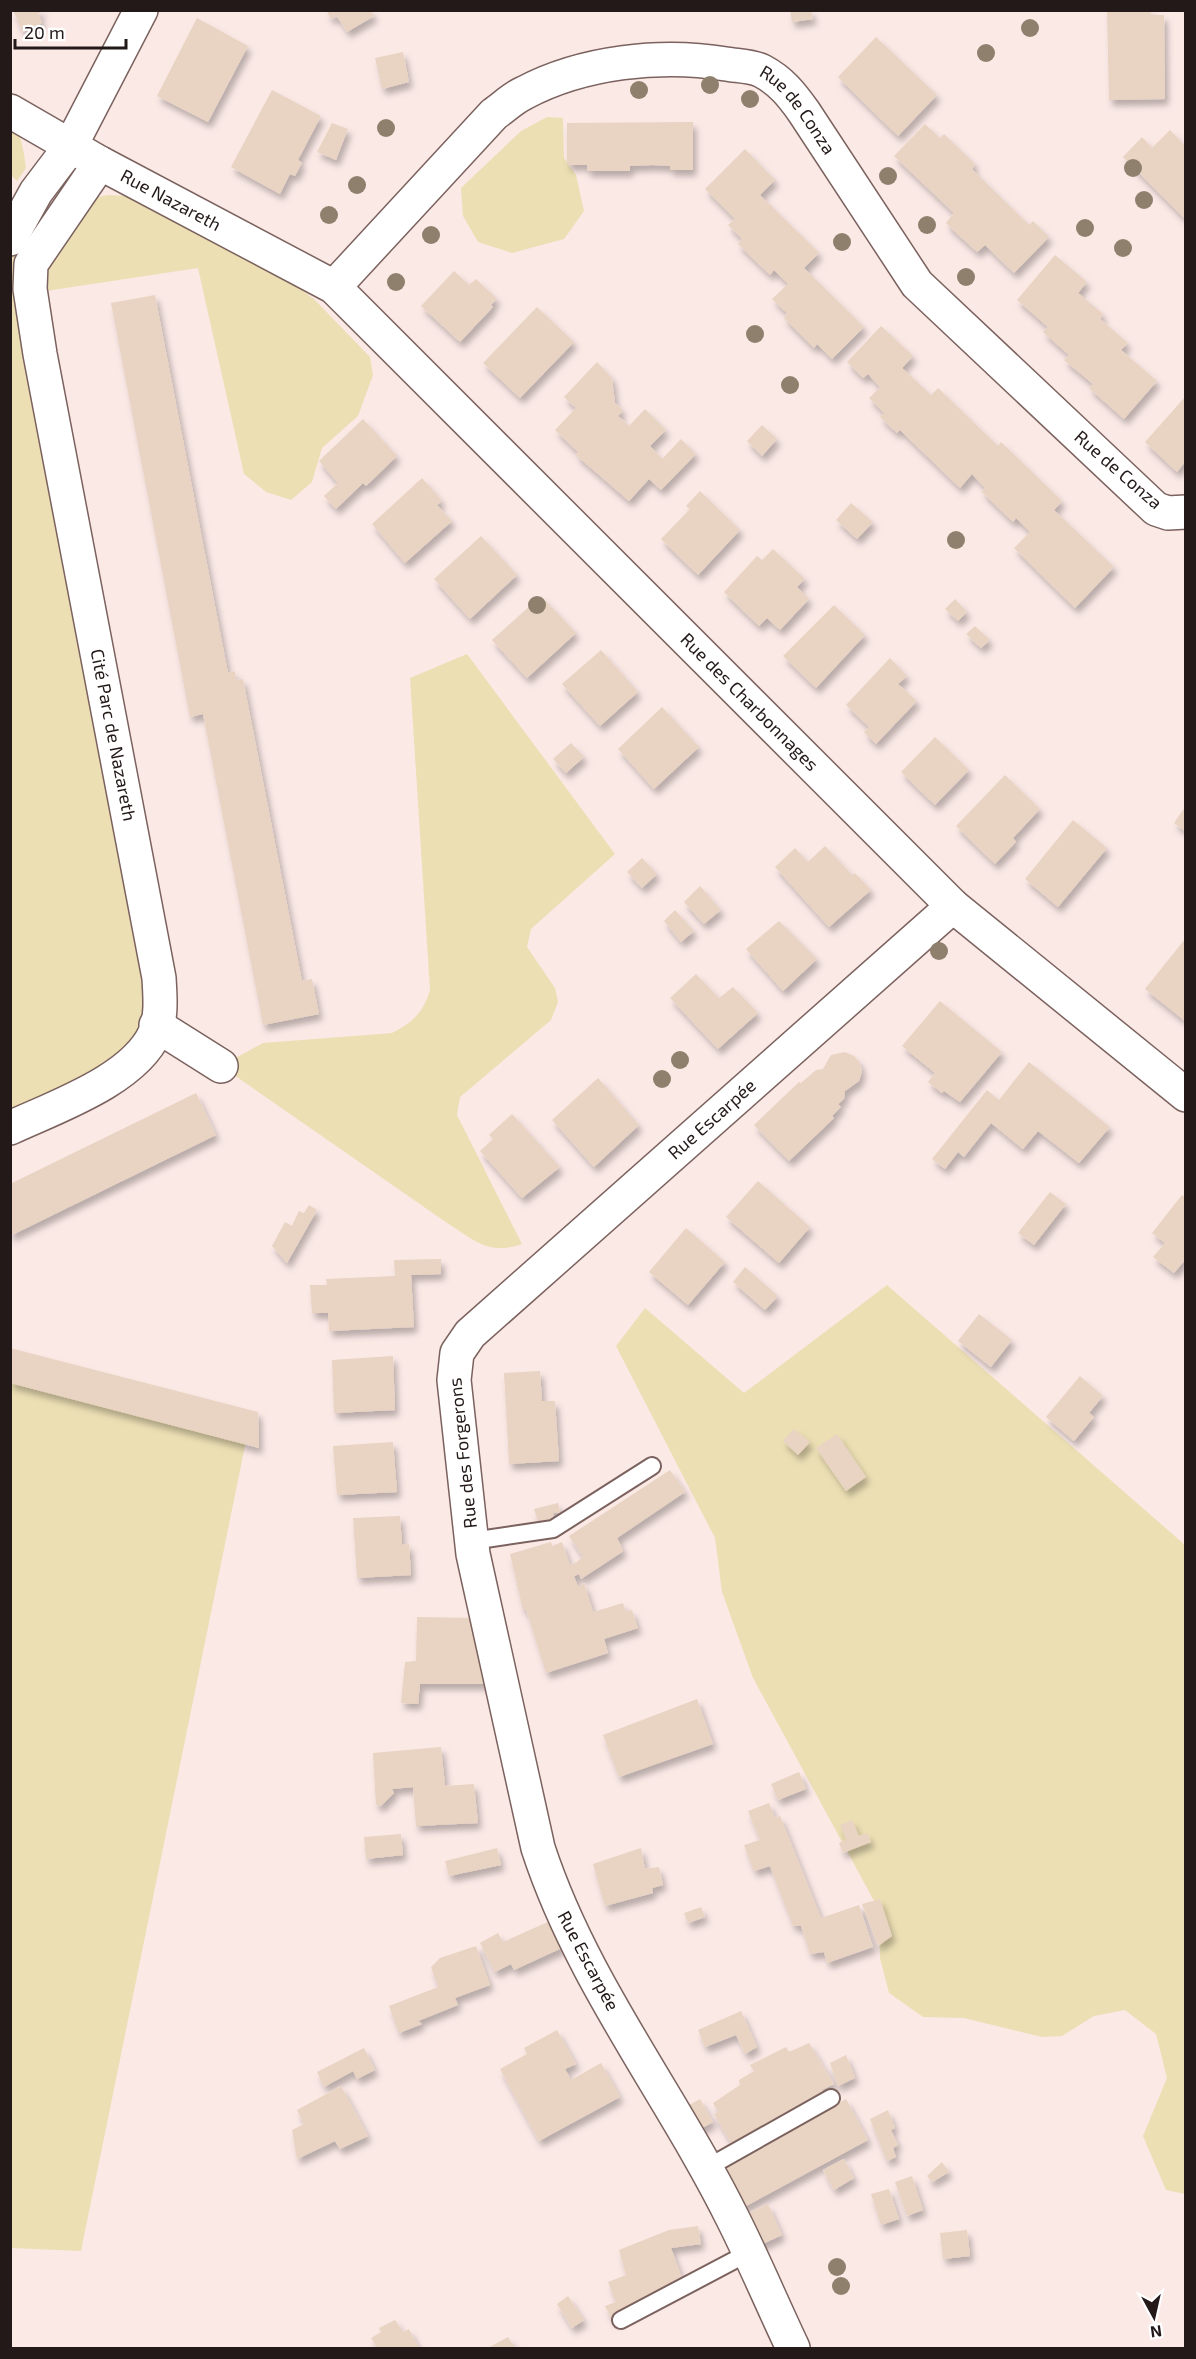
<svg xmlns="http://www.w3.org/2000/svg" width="1196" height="2359" viewBox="0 0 1196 2359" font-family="'Exo 2',sans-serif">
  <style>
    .green { fill: #ecdfb4 }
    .building { fill: #e9d3c2; filter: url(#shadow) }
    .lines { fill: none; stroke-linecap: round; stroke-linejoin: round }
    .lane-casing { stroke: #7b625e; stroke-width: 20 }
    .street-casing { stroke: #7b625e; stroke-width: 36 }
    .lane { stroke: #fff; stroke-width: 16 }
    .street { stroke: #fff; stroke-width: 33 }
    .tree { fill: #8e806d }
    .labels { text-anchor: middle; stroke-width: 4.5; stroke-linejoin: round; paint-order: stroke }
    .street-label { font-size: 18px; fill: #231918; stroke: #fff }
  </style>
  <defs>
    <filter id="shadow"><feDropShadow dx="3.5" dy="6" stdDeviation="3" flood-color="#0004"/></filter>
  </defs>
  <rect width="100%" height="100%" fill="#fbe9e6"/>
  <path class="green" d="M547 117 563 118 564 158 576 175 584 211 564 239 512 253 478 242 463 216 461 188 521 131Z
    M10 122C22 131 24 154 26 168L17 181 11 175Z
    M107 195 132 196 288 280 314 299 370 357 373 375 358 416 322 448 312 482 291 500 266 492 244 474 198 268 46 291 47 245 88 200Z
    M10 240 30 295 162 1028 10 1123Z
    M467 654 615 854 531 929 527 947 555 988 558 1002 551 1020 460 1097 457 1115 522 1244C489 1255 477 1242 450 1225L221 1066 263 1043 392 1033C413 1022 423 1013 430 990L410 678Z
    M887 1285 1185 1545V2194L1166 2190 1143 2136 1167 2078 1156 2034 1125 2010 1094 2016 1062 2036 1042 2037 964 2018 923 2017 889 1993 880 1958 879 1910 753 1678 722 1592 715 1538 616 1346 645 1308 744 1393Z
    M10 1378 247 1436 81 2251 11 2248Z"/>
  <path class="building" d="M13 10H45L38 14 42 23 23 32Z
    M326 10H371L374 16 347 32 337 16 331 19Z
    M790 10H811L813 19 792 22Z
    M1107 10H1151V15H1164L1165 99 1109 100Z
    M197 18 248 46 208 122 157 96Z
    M876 37 937 95 898 136 838 77Z
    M403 52 409 82 382 89 375 58Z
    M272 90 321 116 298 160 302 163 295 176 290 174 280 194 231 167Z
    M693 122V170H670V166L652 165 630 166V171H587V165H567V123Z
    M332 123 348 129 336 160 317 152Z
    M925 124 940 138 944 134 975 164 972 169 1029 225 1033 221 1049 237 1014 273 985 245 977 252 952 229 946 223 954 213 894 156Z
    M1170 130 1185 146V219L1123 157 1142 137 1152 148Z
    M745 149 775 180 760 195 819 253 804 268 864 327 832 359 817 344 814 348 784 318 787 313 772 299 788 284 774 270 770 275 738 244 742 239 728 225 735 219 705 189Z
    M1055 255 1087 282 1078 293 1103 314 1100 319 1128 343 1121 350 1157 381 1124 419 1089 388 1093 384 1064 360 1069 355 1043 332 1048 327 1017 300Z
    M454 271 469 285 476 279 497 299 491 305 493 307 460 342 421 306Z
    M155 295 228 673 235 671 236 680 243 679 302 981 312 979 319 1014 263 1025 203 714 190 717 111 303Z
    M537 307 574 342 520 398 483 363Z
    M881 326 913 356 902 368 931 395 938 388 998 446 1001 442 1062 501 1054 510 1114 567 1075 608 1014 548 1030 532 1016 518 1013 522 982 492 985 488 972 474 960 488 900 430 897 433 880 417 884 413 869 398 880 387 868 374 863 378 847 362Z
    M597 362 612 378 615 403 623 410 618 416 629 426 645 409 666 430 650 446 662 459 681 439 696 454 661 490 649 479 629 501 576 455 578 452 555 430 576 408 564 397Z
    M1185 397V462L1177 472 1145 442Z
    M363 419 397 456 366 486 363 483 336 509 324 496 338 483 319 461Z
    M762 425 777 439 762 456 747 441Z
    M422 478 442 501 437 505 452 521 405 563 372 524Z
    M700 491 740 530 698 575 661 539 690 509 686 506Z
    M851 503 873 522 857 539 836 520Z
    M481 536 517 575 470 619 434 579Z
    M773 549 805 579 797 587 809 599 780 630 767 618 759 626 724 592 757 556 762 560Z
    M541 596 576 633 527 678 492 640Z
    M955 599 967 612 958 621 945 609Z
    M834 605 865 635 816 688 783 656Z
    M975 626 990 640 981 648 966 634Z
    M601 650 638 692 600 726 562 684Z
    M890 658 907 676 898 684 917 701 876 744 864 732 869 727 846 705Z
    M662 707 699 747 654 789 618 749Z
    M935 737 969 770 935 805 901 772Z
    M571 743 584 757 566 773 553 759Z
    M1005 775 1040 809 1013 838 1016 842 995 864 956 826Z
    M1185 807V831L1174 823Z
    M1073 820 1107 848 1058 907 1025 879Z
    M825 846 852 875 855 873 871 890 829 927 775 867 795 848 808 862Z
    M642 858 657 874 642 888 627 872Z
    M700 886 721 910 704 924 684 902Z
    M675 910 694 931 681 942 664 921Z
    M779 921 817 959 783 991 746 949Z
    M1185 939V1021L1145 989Z
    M696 974 719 998 733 987 758 1013 718 1049 670 998Z
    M940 1001 1002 1052 960 1102 944 1091 942 1093 928 1082 935 1073 902 1046Z
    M845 1052 854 1056 860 1063 862 1071 859 1081 845 1091 844 1099 838 1104 841 1107 832 1116 834 1118 789 1161 754 1125 799 1082 801 1083 816 1070 823 1069 831 1055Z
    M1029 1062 1110 1127 1079 1163 1038 1131 1023 1149 991 1123 964 1157 958 1152 945 1169 932 1159 987 1090 999 1100Z
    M598 1078 639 1125 594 1167 552 1120Z
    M196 1093 216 1135 10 1236V1184Z
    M512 1114 560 1167 522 1198 480 1151 493 1139 489 1135Z
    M758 1181 810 1227 779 1263 726 1217Z
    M1050 1192 1066 1204 1034 1245 1018 1233Z
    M1182 1195 1185 1197V1260L1174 1273 1153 1257 1165 1243 1152 1233Z
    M309 1205 317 1210 287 1263 272 1246 285 1222 292 1226 299 1211 304 1213Z
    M686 1228 725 1262 688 1305 649 1272Z
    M441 1259V1274L411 1275 414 1327 329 1331 328 1313H312L310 1285H327L326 1279 395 1276 394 1260Z
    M745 1267 778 1296 765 1310 733 1282Z
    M979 1314 1012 1340 991 1367 958 1341Z
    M10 1348 258 1412 259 1448 10 1383Z
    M393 1356 395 1410 334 1413 332 1360Z
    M540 1371 542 1401H555L559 1461 509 1464 504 1373Z
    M1080 1376 1103 1396 1089 1413 1094 1417 1074 1441 1046 1417Z
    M794 1429 810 1442 798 1455 783 1441Z
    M837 1434 866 1477 846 1491 816 1448Z
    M393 1442 397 1492 337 1495 333 1446Z
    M670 1470 685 1492 617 1538 623 1550 622 1552 581 1579 579 1574 574 1576 578 1587 584 1583 593 1612 623 1603 626 1612 632 1610 638 1628 604 1639 608 1653 546 1673 526 1609 523 1610 510 1554 551 1542 552 1546 562 1542 570 1565 575 1563 583 1557 569 1536Z
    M558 1503 560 1512 553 1513 554 1520 539 1524 534 1509Z
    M400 1516 402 1545 409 1544 411 1575 357 1578 353 1518Z
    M417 1617 478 1618 492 1684H420L418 1704 401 1703 405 1662 416 1661Z
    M697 1699 713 1744 619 1777 603 1735Z
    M441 1747 445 1786 474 1784 478 1823 416 1826 413 1787 392 1789 394 1793 381 1806 376 1805 373 1753Z
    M799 1772 806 1789 778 1800 771 1784Z
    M769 1803 775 1818 780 1816 821 1918 859 1905 873 1947 827 1963 824 1952 810 1954 801 1926H793L770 1866 754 1871 744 1845 760 1840 748 1811Z
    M852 1820 859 1836 867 1833 871 1842 843 1853 839 1843 846 1840 840 1825Z
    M401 1834 403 1855 366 1859 364 1837Z
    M497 1848 501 1865 449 1876 445 1861Z
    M641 1848 645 1869 659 1867 663 1885 652 1888 653 1893 605 1906 593 1864Z
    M880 1899 892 1936 878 1946 862 1904Z
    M701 1907 705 1917 688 1923 684 1913Z
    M550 1921 564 1947 514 1970 511 1964 495 1972 480 1943 498 1933 503 1942Z
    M476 1946 490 1985 455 1998 458 2005 418 2021 422 2024 399 2033 389 2006 438 1987 431 1967 440 1958Z
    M741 2011 757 2047 745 2054 736 2035 705 2047 698 2030Z
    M557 2030 576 2064 565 2069 571 2080 601 2063 620 2097 539 2141 500 2069 527 2054 524 2048Z
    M809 2043 834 2084 822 2090 824 2094 733 2146 714 2114 718 2112 713 2103 740 2085 739 2080 754 2071 750 2065 786 2047 789 2052Z
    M364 2048 375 2070 357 2079 353 2071 324 2087 317 2072Z
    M846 2055 855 2078 838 2086 830 2063Z
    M341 2086 368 2136 340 2149 335 2141 297 2159 292 2130 304 2124 297 2110Z
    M700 2099 713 2122 695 2132 682 2109Z
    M846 2099 868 2140 737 2211 715 2171Z
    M888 2110 895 2128 891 2130 898 2145 893 2148 896 2157 887 2161 870 2119Z
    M844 2159 854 2178 834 2190 823 2170Z
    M942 2162 949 2172 932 2182 927 2176Z
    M912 2176 923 2210 907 2216 895 2182Z
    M889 2189 899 2219 881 2225 871 2194Z
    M768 2204 782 2235 752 2249 738 2218Z
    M698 2226 701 2244 671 2248 684 2284 613 2321 605 2306 616 2302 608 2282 626 2275 619 2250 669 2230Z
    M967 2230 970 2256 943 2259 940 2233Z
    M568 2296 584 2320 572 2328 557 2304Z
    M395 2320 403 2332 409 2329 419 2348H377L371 2338 381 2332 379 2328Z
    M508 2337 515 2348H488Z"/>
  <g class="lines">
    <g class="lane-casing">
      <path id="lane" d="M472 1541 553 1529 652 1466
        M705 2169 831 2098
        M621 2320 748 2253"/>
    </g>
    <g class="street-casing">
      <g id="street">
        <path id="s1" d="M10 111 100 163 334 287 953 906 1186 1095"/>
        <path d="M10 239 36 192 70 147 141 10"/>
        <path id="s2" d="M334 287 494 114C504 107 513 98 524 93 582 62 661 53 726 64 737 66 752 66 762 71 781 81 792 95 804 112L917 284 1156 509 1168 513 1186 512"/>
        <path d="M156 1025 221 1066"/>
        <path d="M10 1128C55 1107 134 1080 155 1033 162 1016 160 996 159 978L40 354 30 289 31 264 100 163"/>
        <path id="s3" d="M793 2348C773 2306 755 2263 734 2221 672 2095 582 1983 538 1848L473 1554 454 1380 457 1353 470 1334 953 906"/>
      </g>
    </g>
    <use href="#lane" class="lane"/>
    <use href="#street" class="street"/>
  </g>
  <g class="tree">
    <circle cx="1030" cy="28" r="9"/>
    <circle cx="986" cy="53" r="9"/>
    <circle cx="710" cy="85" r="9"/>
    <circle cx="639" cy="90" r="9"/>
    <circle cx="750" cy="99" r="9"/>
    <circle cx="386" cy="128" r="9"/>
    <circle cx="1133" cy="168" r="9"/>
    <circle cx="888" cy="176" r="9"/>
    <circle cx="357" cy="185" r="9"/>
    <circle cx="1144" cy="200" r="9"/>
    <circle cx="329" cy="215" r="9"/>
    <circle cx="927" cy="225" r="9"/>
    <circle cx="1085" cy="228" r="9"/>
    <circle cx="431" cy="235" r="9"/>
    <circle cx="842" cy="242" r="9"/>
    <circle cx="1123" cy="248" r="9"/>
    <circle cx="966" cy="277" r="9"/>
    <circle cx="396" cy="282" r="9"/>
    <circle cx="755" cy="334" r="9"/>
    <circle cx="790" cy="385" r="9"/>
    <circle cx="956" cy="540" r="9"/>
    <circle cx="537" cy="605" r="9"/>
    <circle cx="939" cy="951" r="9"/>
    <circle cx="680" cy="1060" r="9"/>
    <circle cx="662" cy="1079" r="9"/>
    <circle cx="837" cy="2267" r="9"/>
    <circle cx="841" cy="2286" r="9"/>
  </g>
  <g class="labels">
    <g class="street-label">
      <text dy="6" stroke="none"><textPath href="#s2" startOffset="570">Rue de Conza</textPath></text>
      <text dy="6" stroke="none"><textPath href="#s1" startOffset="184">Rue Nazareth</textPath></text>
      <text transform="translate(1118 470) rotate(41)" y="6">Rue de Conza</text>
      <text dy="6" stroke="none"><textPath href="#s1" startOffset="956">Rue des Charbonnages</textPath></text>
      <text transform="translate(113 735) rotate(79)" y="6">Cité Parc de Nazareth</text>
      <text dy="6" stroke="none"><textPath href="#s3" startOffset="1412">Rue Escarpée</textPath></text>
      <text transform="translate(463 1453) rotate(-96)" y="6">Rue des Forgerons</text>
      <text transform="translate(588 1961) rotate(62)" y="6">Rue Escarpée</text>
    </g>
  </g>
  <rect width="1196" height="2359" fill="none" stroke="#231918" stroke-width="24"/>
  <g transform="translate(1154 2317) rotate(172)" stroke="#ffffff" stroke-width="4.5" paint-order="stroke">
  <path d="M0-4.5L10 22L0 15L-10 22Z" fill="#231918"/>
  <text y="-9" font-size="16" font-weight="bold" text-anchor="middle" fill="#231918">N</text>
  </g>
  <path d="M15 39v9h111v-9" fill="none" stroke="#231918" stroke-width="3"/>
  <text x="24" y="39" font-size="18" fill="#231918" stroke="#ffffff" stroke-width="4.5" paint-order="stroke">20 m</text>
</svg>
